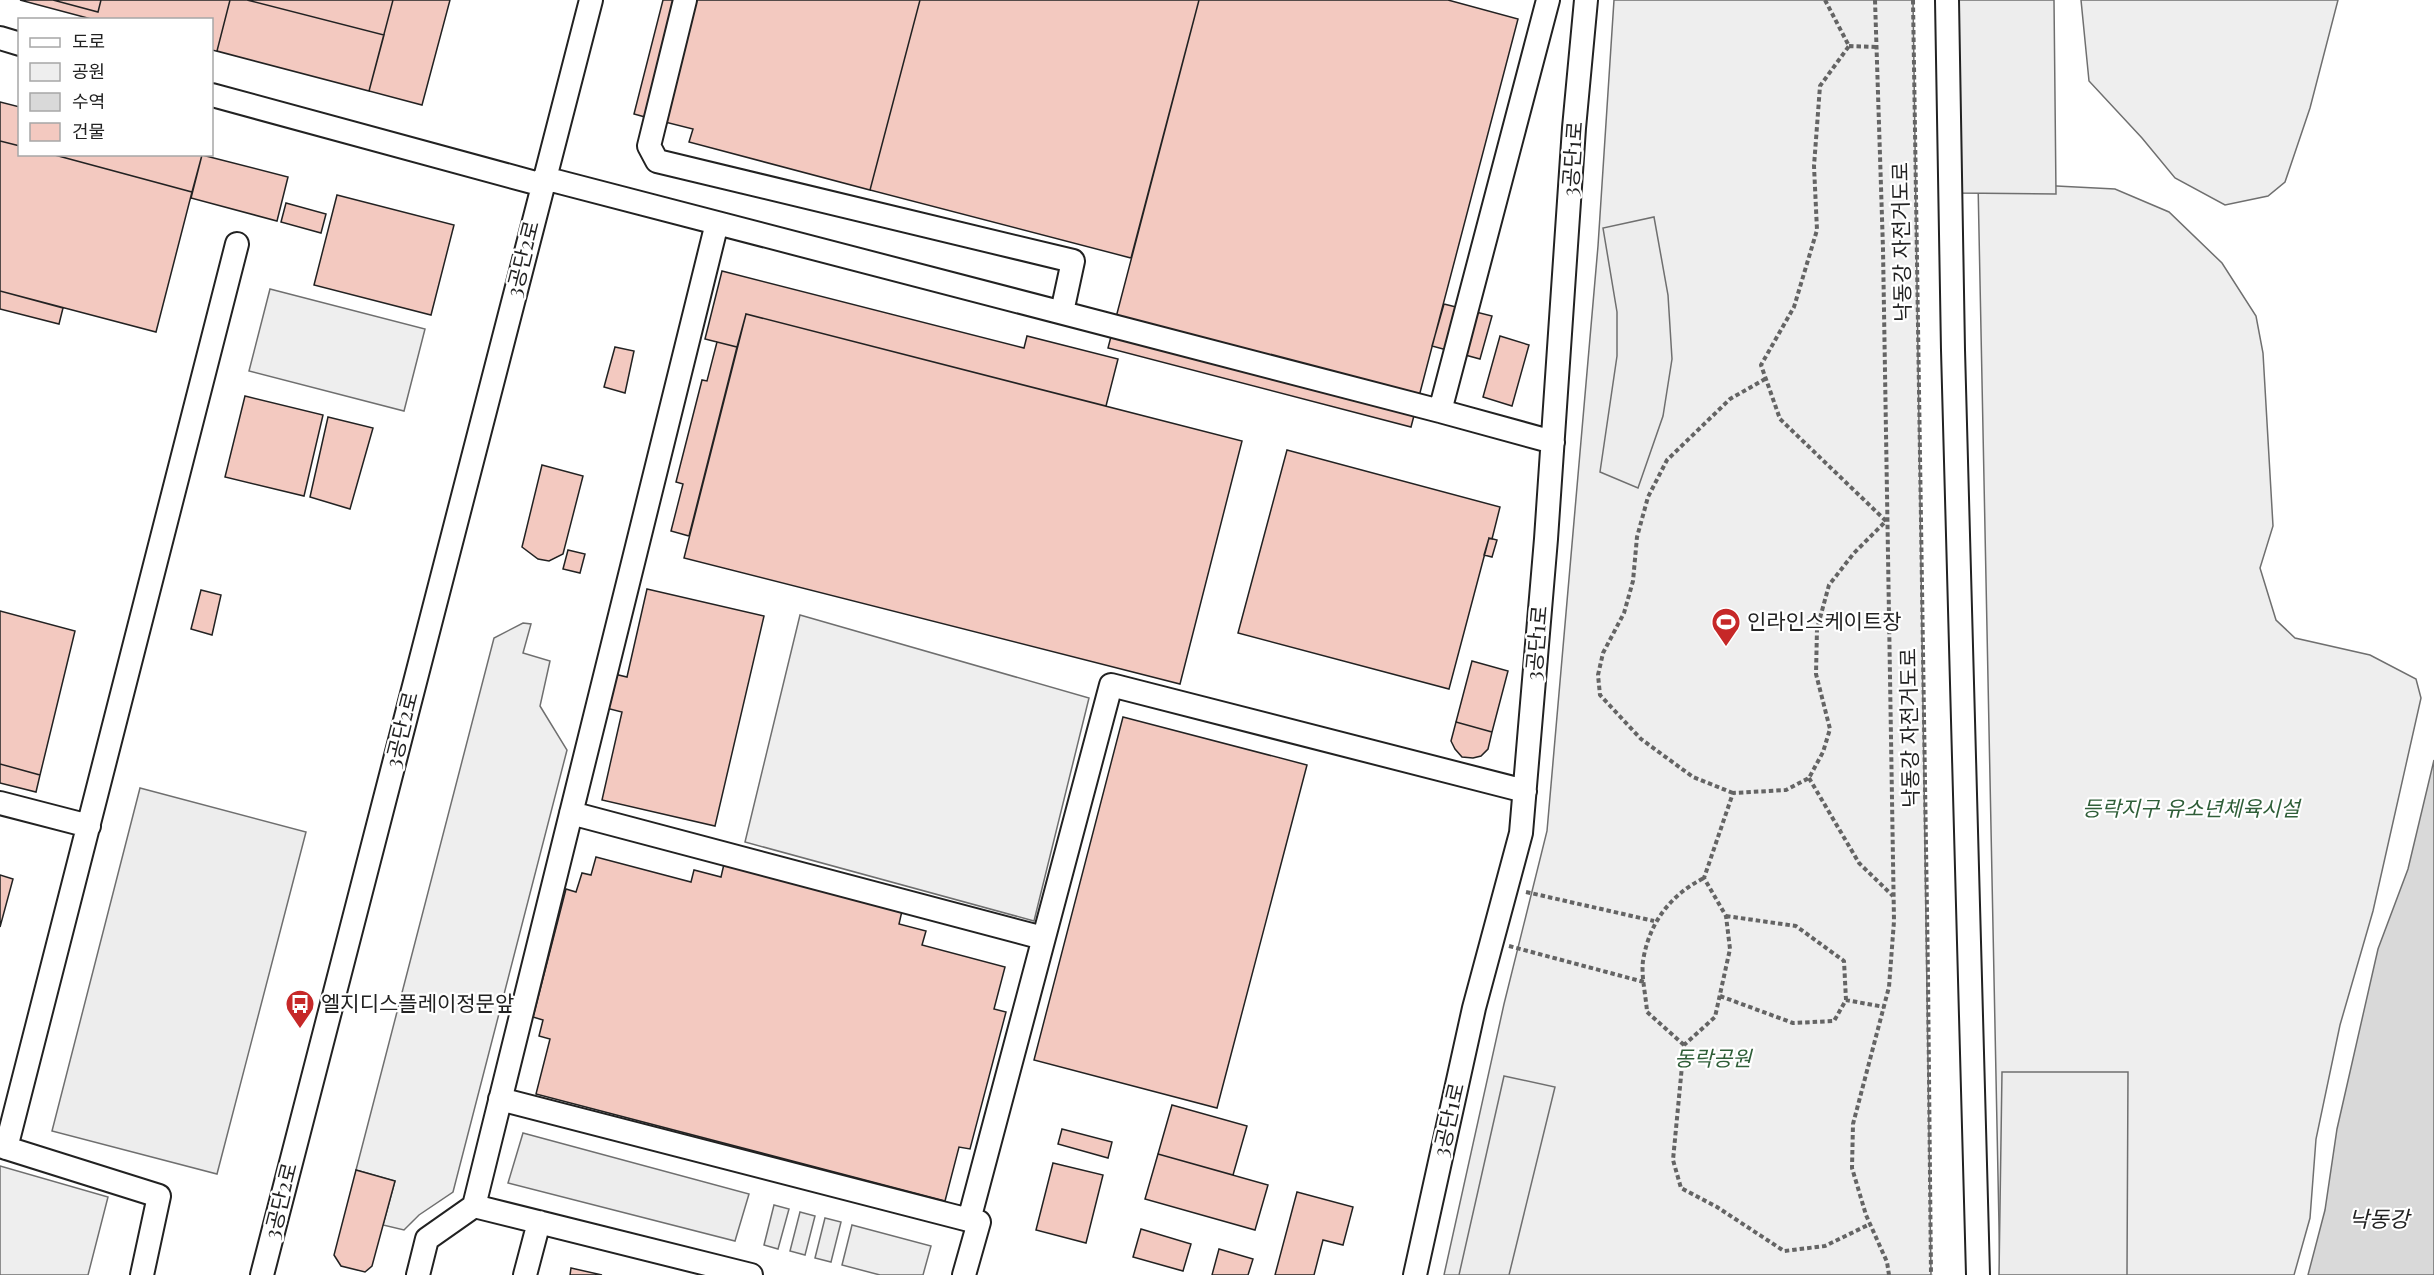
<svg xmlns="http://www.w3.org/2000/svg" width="2434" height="1275" viewBox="0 0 2434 1275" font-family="'Playfair Display','Noto Sans KR',serif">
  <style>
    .green { fill: #eee; stroke: #6f6f6f; stroke-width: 1.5 }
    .parking { fill: #ededed; stroke: #6f6f6f; stroke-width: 1.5 }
    .water { fill: #d9d9d9; stroke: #6f6f6f; stroke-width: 1.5 }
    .building { fill: #f3c9c0; stroke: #222; stroke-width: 1.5 }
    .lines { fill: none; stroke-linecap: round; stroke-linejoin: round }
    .minor-casing { stroke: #222; stroke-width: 26 }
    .path { stroke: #646464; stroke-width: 4; stroke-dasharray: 4.5 3; stroke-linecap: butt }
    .minor { stroke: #fff; stroke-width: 22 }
    .labels { text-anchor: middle; stroke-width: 4.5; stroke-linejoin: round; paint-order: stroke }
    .street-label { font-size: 21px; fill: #222; stroke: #fff }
    .poi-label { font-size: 21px; fill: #222; stroke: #fff; text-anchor: start }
    .park-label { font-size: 21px; font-style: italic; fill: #2f5e38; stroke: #fff }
    .water-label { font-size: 22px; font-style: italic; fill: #222; stroke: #fff }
  </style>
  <rect width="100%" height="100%" fill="#fff"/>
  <path class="green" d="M1614 0H1913L1931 1275H1444L1504 1004 1547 831 1598 246Z
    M2081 0H2338L2310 108 2285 182 2268 196 2225 205 2175 178 2142 138 2089 81Z
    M1978 182 2115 189 2169 212 2222 263 2256 316 2263 353 2273 526 2260 568 2276 620 2295 638 2370 655 2416 679 2421 698 2373 911 2340 1025 2316 1139 2310 1218 2294 1275H2000Z
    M270 289 425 329 404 411 249 371Z
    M800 615 1089 698 1034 921 745 842Z
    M523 623 531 624 523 653 550 661 540 706 567 750 453 1192 419 1215 404 1230 383 1225 395 1181 356 1170 494 638Z
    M0 1166 108 1197 88 1275H0Z
    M774 1205 789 1209 778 1249 764 1245Z
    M800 1212 815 1216 805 1255 790 1251Z
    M825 1218 841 1222 831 1262 815 1258Z
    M852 1225 931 1246 923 1275H880L842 1265Z"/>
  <path class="parking" d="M1954 0H2054L2056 194 1958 193Z
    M1654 217 1668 295 1672 359 1663 416 1638 488 1600 472 1617 356V312L1603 228Z
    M140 788 306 832 217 1174 52 1131Z
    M2002 1072H2128L2127 1275H1999Z
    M1504 1076 1555 1087 1509 1275H1459Z
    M523 1133 749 1194 735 1241 508 1183Z"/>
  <path class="water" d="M2434 760V1275H2308L2325 1210 2337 1129 2378 949 2408 869Z"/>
  <path class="building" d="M20 0H393L369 91 212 50V20H95Z
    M53 0H101L98 12Z
    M230 0H247L384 35 369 91 217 51Z
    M393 0H450L422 105 369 91Z
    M663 0H676L645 117 634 114Z
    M676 0H920L870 190 689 142 693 129 645 117Z
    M920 0H1199L1131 258 870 190Z
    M1199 0H1448L1518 19 1411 427 1108 348Z
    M0 102 20 107V146L0 141Z
    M0 141 20 146V154H51L192 192 156 332 0 291Z
    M51 154H202V155L192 192Z
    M202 155 288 177 277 221 191 198Z
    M337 195 454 225 431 315 314 285Z
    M286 203 326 214 321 233 281 222Z
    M722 271 1024 348 1027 336 1118 359 1106 406 746 314 737 347 705 339Z
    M0 291 63 308 59 324 0 309Z
    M1444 304 1492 316 1480 359 1432 346Z
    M746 314 1242 441 1180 684 684 558Z
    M1500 336 1529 345 1512 406 1483 397Z
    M717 342 737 347 689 536 671 531 683 484 676 482 702 380 707 381Z
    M615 347 634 351 625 393 604 387Z
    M245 396 323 415 304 496 225 477Z
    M328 417 373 428 350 509 310 497Z
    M1287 450 1500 507 1492 539 1489 538 1449 689 1238 633Z
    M542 465 583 476 563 554 549 561 538 559 522 547Z
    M1489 538 1497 540 1492 557 1484 555Z
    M568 550 585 554 580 573 563 569Z
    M647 589 764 616 715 826 602 800 622 712 602 707 610 673 627 677Z
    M201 590 221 595 212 635 191 629Z
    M0 611 75 631 40 775 0 764Z
    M1472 661 1508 671 1492 732 1456 722Z
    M1123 717 1307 765 1217 1108 1034 1060Z
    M1456 722 1492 732 1488 749 1481 756 1473 758 1462 757 1455 749 1451 741Z
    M0 764 40 775 36 792 0 783Z
    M596 857 691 882 694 870 721 877 724 864 902 911 899 924 926 931 922 945 1005 967 994 1009 1006 1012 970 1149 959 1147 945 1201 536 1094 550 1039 539 1036 543 1020 533 1017 566 889 576 892 582 873 591 875Z
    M0 875 13 879 0 927Z
    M1172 1105 1247 1126 1233 1175 1158 1154Z
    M1062 1129 1112 1142 1108 1158 1058 1144Z
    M1158 1154 1268 1185 1255 1230 1145 1199Z
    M1053 1163 1103 1175 1086 1243 1036 1230Z
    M356 1170 395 1181 372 1266 365 1272 341 1266 334 1255Z
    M1297 1192 1353 1207 1343 1245 1323 1240 1314 1275H1275Z
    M1141 1229 1191 1244 1183 1271 1133 1257Z
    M1219 1249 1253 1259 1248 1275H1212Z
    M571 1268 602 1275H570Z"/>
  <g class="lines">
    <g class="minor-casing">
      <path id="minor" d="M685 0 649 146 657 161 1073 261 1062 312
        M1947 0 1953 350 1978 1275
        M0 38 20 44
        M212 95 543 185
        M544 178 1440 411 1553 442
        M1440 411 1548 0
        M0 803 89 826
        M571 813 1043 938
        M500 1099 969 1220
        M0 1146 159 1196 142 1275
        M6 1148 237 244
        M474 1206 751 1275
        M262 1275 591 0
        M418 1275 427 1239 474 1206 717 223
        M525 1275 539 1222
        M964 1275 979 1222 969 1220 1111 685 1525 791
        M1415 1275 1474 1008 1521 833 1546 539 1574 128 1586 0"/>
    </g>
    <path class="path" d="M1825 0 1849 46 1820 86 1814 166 1817 230 1794 307 1761 365 1780 419 1886 521 1854 553 1829 585 1817 629 1816 674 1830 729 1823 752 1809 778 1786 790 1733 793 1704 878 1726 916 1730 949 1715 1017 1684 1045 1673 1160 1681 1188 1717 1207 1784 1251 1825 1246 1870 1224
      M1875 0 1883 249 1894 921 1889 987 1853 1124 1852 1168 1866 1215 1887 1262 1889 1275
      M1913 0 1928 976 1931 1275
      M1849 46 1876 47
      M1809 778 1859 863 1893 896
      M1733 793 1693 777 1641 739 1600 695 1598 675 1603 653 1624 613 1633 581 1637 537 1648 497 1667 460 1730 399 1765 379
      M1526 892 1654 921
      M1726 916 1796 926 1844 961 1846 1000
      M1509 946 1644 982
      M1720 996 1793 1023 1834 1021 1846 1000 1884 1007
      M1684 1045 1647 1012C1646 996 1641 976 1643 961 1649 923 1670 895 1704 878"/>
    <use href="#minor" class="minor"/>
  </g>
  <defs>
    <g id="stadium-pin" transform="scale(1.5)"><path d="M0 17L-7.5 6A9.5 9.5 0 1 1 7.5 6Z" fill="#c62828" stroke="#fff"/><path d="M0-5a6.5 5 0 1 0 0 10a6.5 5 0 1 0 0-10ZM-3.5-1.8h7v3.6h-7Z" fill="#fff"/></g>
    <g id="bus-pin" transform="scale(1.5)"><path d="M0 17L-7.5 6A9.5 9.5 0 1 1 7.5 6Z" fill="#c62828" stroke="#fff"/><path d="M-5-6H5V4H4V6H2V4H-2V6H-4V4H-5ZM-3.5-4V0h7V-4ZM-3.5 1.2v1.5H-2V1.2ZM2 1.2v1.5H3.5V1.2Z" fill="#fff"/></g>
  </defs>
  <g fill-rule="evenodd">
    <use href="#stadium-pin" x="1726" y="622"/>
    <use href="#bus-pin" x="300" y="1004"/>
  </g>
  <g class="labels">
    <g class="street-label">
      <text transform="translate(1573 159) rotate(-86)" y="7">3공단1로</text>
      <text transform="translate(1902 242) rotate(-91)" y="7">낙동강 자전거도로</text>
      <text transform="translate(523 259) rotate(-76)" y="7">3공단2로</text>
      <text transform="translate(1537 643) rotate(-85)" y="7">3공단1로</text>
      <text transform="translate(1910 728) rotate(-91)" y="7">낙동강 자전거도로</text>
      <text transform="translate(402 730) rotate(-76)" y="7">3공단2로</text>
      <text transform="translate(1449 1120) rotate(-77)" y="7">3공단1로</text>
      <text transform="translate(281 1201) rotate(-76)" y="7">3공단2로</text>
    </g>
    <g class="poi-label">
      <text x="1747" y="629">인라인스케이트장</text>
      <text x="321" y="1011">엘지디스플레이정문앞</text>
    </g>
    <g class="park-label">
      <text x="2191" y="816">등락지구 유소년체육시설</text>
      <text x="1713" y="1066">동락공원</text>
    </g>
    <g class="water-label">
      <text x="2379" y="1227">낙동강</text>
    </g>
  </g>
  <rect x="18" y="18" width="195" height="138" fill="#ffffff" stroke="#a7a7a7" stroke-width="1.5"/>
  <rect x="30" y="38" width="30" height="9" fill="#ffffff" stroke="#a7a7a7" stroke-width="1.5"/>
  <text x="72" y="48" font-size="18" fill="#222222">도로</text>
  <rect x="30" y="63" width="30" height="18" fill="#eeeeee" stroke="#a7a7a7" stroke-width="1.5"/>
  <text x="72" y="78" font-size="18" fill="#222222">공원</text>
  <rect x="30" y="93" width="30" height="18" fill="#d9d9d9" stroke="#a7a7a7" stroke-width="1.5"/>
  <text x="72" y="108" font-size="18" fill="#222222">수역</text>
  <rect x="30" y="123" width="30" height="18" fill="#f3c9c0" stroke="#a7a7a7" stroke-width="1.5"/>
  <text x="72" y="138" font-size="18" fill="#222222">건물</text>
</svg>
